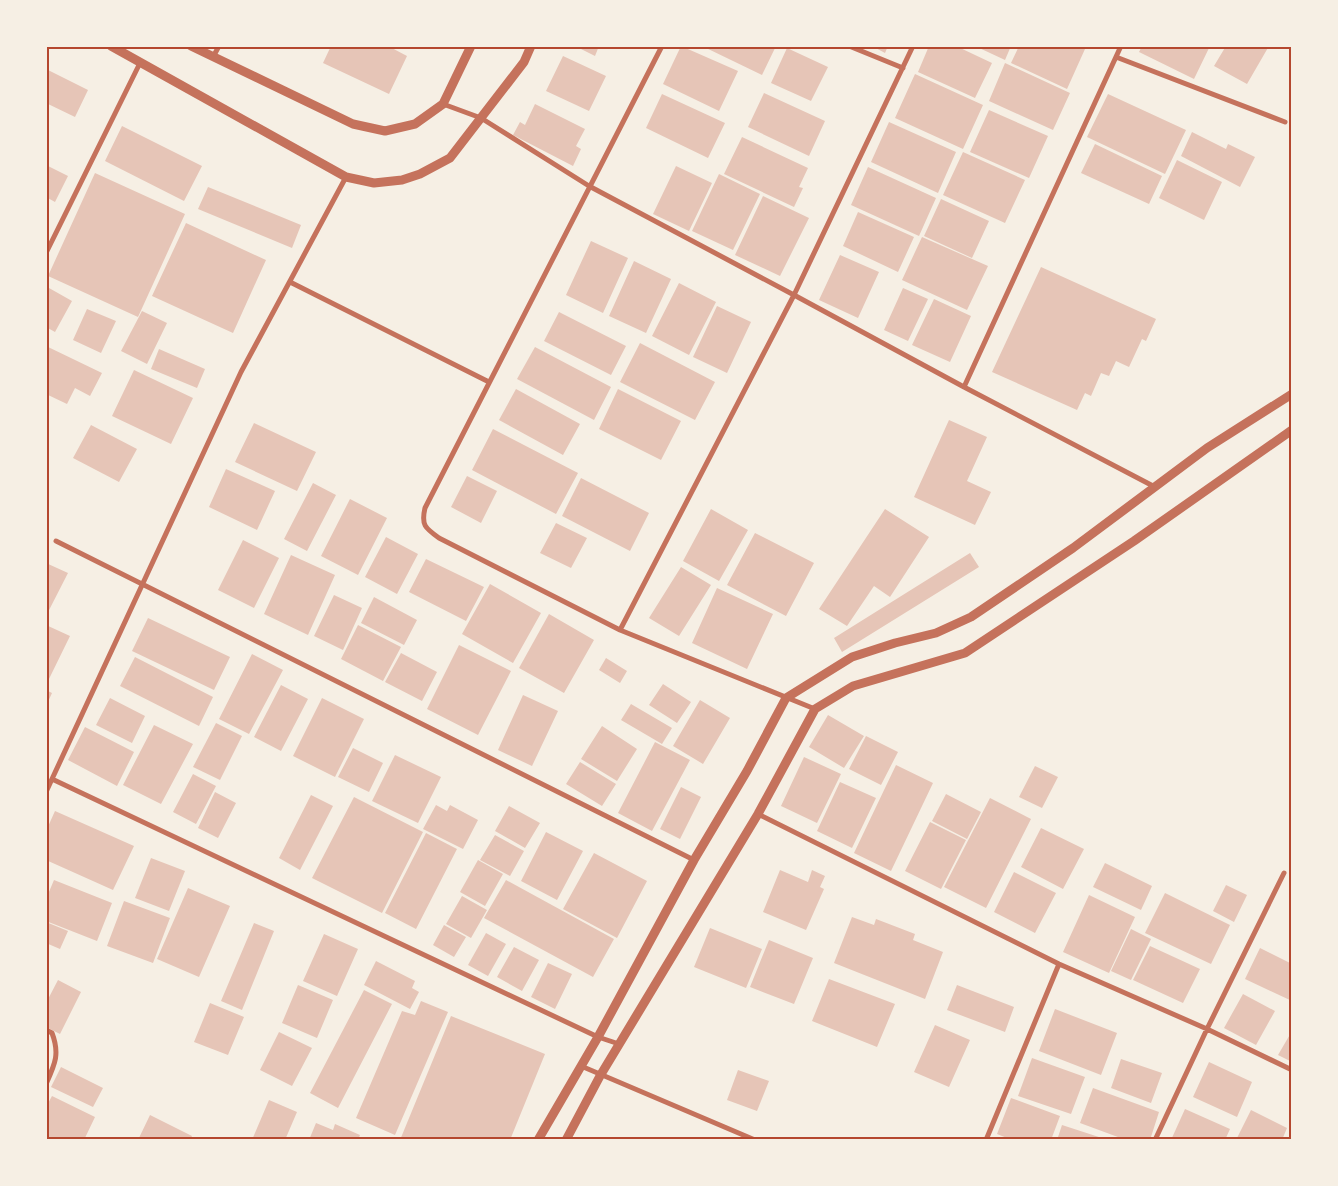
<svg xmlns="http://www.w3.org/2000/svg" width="1338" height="1186" viewBox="0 0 1338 1186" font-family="Quicksand,sans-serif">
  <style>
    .building { fill: #e6c5b7 }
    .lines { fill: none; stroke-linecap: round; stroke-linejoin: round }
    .minor { stroke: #c5725c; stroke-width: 5 }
    .tertiary { stroke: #c5725c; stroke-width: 9 }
    .neatline { fill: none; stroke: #b5482f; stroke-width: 2 }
  </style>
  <rect width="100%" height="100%" fill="#f6efe4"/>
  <path class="building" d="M331 46H388L407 56 389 94 323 63Z
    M575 46H599L595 56Z
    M681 46 738 71 719 111 663 84Z
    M702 46H776L762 75Z
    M872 46H888L885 53Z
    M929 46H956L992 63 975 98 918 72Z
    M975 46H1011L1005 60Z
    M1019 46H1079L1085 49 1067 89 1011 63Z
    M1142 46H1210L1194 79 1139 52Z
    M1226 46H1269L1247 84 1214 66Z
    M787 48 828 67 811 101 771 83Z
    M563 56 606 76 589 111 546 91Z
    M1005 63 1070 93 1053 130 989 101Z
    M46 69 88 90 75 117 46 103Z
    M915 74 983 105 963 149 895 118Z
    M764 93 825 121 809 156 748 127Z
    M662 94 725 123 708 158 646 128Z
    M1108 94 1186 130 1165 174 1087 137Z
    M535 104 585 129 576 146 581 149 573 166 513 135 520 122 525 125Z
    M989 110 1048 136 1029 178 970 152Z
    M889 122 956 152 938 193 871 162Z
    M122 126 202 166 184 201 105 161Z
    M1192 132 1226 149 1228 144 1255 157 1240 187 1181 156Z
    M742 137 808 168 799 187 803 188 794 207 724 174Z
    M1095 144 1162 176 1149 204 1081 173Z
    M963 152 1025 180 1005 223 943 195Z
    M1177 160 1222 182 1204 220 1159 198Z
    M46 165 68 176 55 202 46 197Z
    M676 166 712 183 689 231 653 214Z
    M868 167 936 198 919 236 851 205Z
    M95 173 185 214 138 317 48 276Z
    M719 174 760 194 733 250 692 231Z
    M208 187 301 225 292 248 198 209Z
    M763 196 809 218 780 276 735 255Z
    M941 199 989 221 972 258 924 236Z
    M858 212 914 237 898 272 843 246Z
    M186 223 266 260 233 333 152 296Z
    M922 237 988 266 967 310 902 280Z
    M591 241 628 258 603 313 566 295Z
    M840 255 879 272 858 318 819 300Z
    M634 261 671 279 646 333 609 316Z
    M1041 267 1156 319 1146 341 1142 339 1129 367 1116 361 1109 376 1101 373 1091 396 1085 393 1077 410 992 372Z
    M679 283 716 302 689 355 652 336Z
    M49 288 72 301 55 332 46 327V293Z
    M903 288 928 299 908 341 884 330Z
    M934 299 971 316 950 362 912 345Z
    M717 306 751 322 727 373 693 357Z
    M87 309 116 321 101 353 73 340Z
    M142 311 167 323 147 364 121 351Z
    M559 312 626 346 611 375 544 341Z
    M640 343 715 382 695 420 620 382Z
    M46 346 102 373 90 396 75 388 67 404 46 394Z
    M535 347 611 387 594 420 517 379Z
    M159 349 205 369 197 388 151 369Z
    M134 370 193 398 171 444 112 416Z
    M516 389 580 424 563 455 499 420Z
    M618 389 681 421 661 460 599 429Z
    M949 420 987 437 967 481 991 492 975 525 914 497Z
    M254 423 316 452 297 491 235 462Z
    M91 425 137 449 119 482 73 458Z
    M493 429 578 473 556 514 472 470Z
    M226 469 275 491 257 530 209 507Z
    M467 476 497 491 481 523 451 507Z
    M581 478 649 513 630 551 562 516Z
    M313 483 336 495 307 551 284 539Z
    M350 499 387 518 358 575 321 556Z
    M711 509 748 530 719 581 683 561Z
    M885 509 929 537 890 597 874 586 847 626 819 609Z
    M556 523 587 538 571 568 540 553Z
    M755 533 814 563 786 616 727 585Z
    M386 537 418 554 397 594 365 577Z
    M243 540 279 558 254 608 218 590Z
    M970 553 979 567 842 652 834 638Z
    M291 555 335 575 308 635 264 614Z
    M426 559 484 587 466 621 409 592Z
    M46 563 68 573 46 616Z
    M681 567 711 585 679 636 649 618Z
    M490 584 541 613 513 663 462 634Z
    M717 588 773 614 747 669 692 643Z
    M334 595 362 608 343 650 314 636Z
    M374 597 417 620 404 645 361 623Z
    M549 614 594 640 564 693 519 668Z
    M148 618 230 657 214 690 132 651Z
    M46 625 70 636 48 681H46Z
    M358 625 401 647 383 681 341 659Z
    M459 645 511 671 478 735 427 709Z
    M401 653 437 672 422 701 385 682Z
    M252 654 283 670 249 734 219 719Z
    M135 657 213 697 199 726 120 686Z
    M606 658 627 671 620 683 599 670Z
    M663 684 691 702 677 723 649 705Z
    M281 685 308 699 281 751 254 737Z
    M46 690 52 693 46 706Z
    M523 695 558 711 532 766 498 750Z
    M110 698 145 716 132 743 96 725Z
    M322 698 364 719 335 777 293 756Z
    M700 700 730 718 703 764 673 746Z
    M631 704 672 728 662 744 621 720Z
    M828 715 864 736 844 768 809 747Z
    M216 723 242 736 220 780 193 767Z
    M154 725 193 744 161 804 123 785Z
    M602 726 637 749 617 781 581 759Z
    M85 727 134 752 117 786 68 760Z
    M866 736 898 752 881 785 849 769Z
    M655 742 690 760 652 831 618 813Z
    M353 748 383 763 369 792 338 777Z
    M395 755 441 777 418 823 372 801Z
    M804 757 841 774 817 823 781 806Z
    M580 762 616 784 602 806 566 784Z
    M896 765 933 783 891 871 854 853Z
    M1035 766 1058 777 1042 808 1019 797Z
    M193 774 216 786 196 824 173 812Z
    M840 782 876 798 852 848 817 831Z
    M681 787 701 797 680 839 660 829Z
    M215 792 236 803 218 838 198 828Z
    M946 794 981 812 967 839 932 821Z
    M311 795 333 806 300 870 279 858Z
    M354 797 423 832 382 913 312 878Z
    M990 798 1031 819 986 908 944 887Z
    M436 805 447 811 450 805 478 820 463 849 423 829Z
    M509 806 540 823 525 848 495 831Z
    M55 811 134 846 113 890 46 860V831Z
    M930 822 966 840 941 889 905 871Z
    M1041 828 1084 849 1063 889 1021 867Z
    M546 832 583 851 557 900 521 881Z
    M426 833 457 849 416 929 385 913Z
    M495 835 524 851 510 876 480 860Z
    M594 853 647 881 617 938 563 909Z
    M151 858 185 871 169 911 135 898Z
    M478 860 503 874 485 906 460 892Z
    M1105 863 1152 886 1141 910 1093 887Z
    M780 870 808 882 812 870 825 876 820 887 824 889 806 930 763 912Z
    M1014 872 1056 893 1035 933 994 912Z
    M54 880 112 903 97 941 46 921V899Z
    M506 880 614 939 593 977 484 918Z
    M1226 885 1247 895 1234 922 1213 911Z
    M188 888 230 906 199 977 157 959Z
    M1165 893 1230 925 1211 964 1145 933Z
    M1089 895 1135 917 1109 973 1063 952Z
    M462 896 487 910 471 938 446 924Z
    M124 901 170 918 153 963 107 946Z
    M852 917 874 925 876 919 915 934 913 940 943 952 925 999 834 963Z
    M46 922 68 931 60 949 46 943Z
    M254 923 274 931 242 1010 221 1001Z
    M444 925 466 937 454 957 433 945Z
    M710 928 762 949 746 988 694 967Z
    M1131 929 1151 939 1131 980 1111 971Z
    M486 933 506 944 488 976 468 965Z
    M324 934 358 949 337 996 303 981Z
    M769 940 813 958 794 1004 750 987Z
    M1150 946 1200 969 1183 1003 1133 980Z
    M514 947 539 960 522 991 497 977Z
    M1260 948 1292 964V1001L1245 979Z
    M376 961 415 981 412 988 419 992 410 1009 364 985Z
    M548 963 572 974 555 1009 531 997Z
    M829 979 895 1004 877 1047 812 1021Z
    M58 980 81 992 60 1034 46 1027V1003Z
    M298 985 333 1000 317 1038 282 1023Z
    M957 985 1014 1007 1005 1032 947 1010Z
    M364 990 392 1004 338 1108 310 1093Z
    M1243 994 1275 1011 1256 1045 1224 1028Z
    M421 1001 448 1012 395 1135 356 1118 402 1011 415 1015Z
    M210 1003 244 1017 228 1055 194 1042Z
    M1055 1009 1117 1033 1101 1075 1039 1051Z
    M451 1016 545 1054 510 1140H400Z
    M935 1025 970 1040 949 1087 914 1072Z
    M1292 1031V1062L1278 1055Z
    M279 1032 312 1048 292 1086 260 1070Z
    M1032 1058 1085 1077 1071 1114 1018 1096Z
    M1121 1059 1162 1073 1151 1103 1111 1088Z
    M1209 1062 1252 1082 1237 1117 1193 1097Z
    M61 1067 103 1088 93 1107 51 1087Z
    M738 1070 769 1081 757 1111 727 1100Z
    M1093 1088 1159 1112 1150 1140H1126L1080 1123Z
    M52 1096 95 1117 84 1140H46V1107Z
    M1011 1098 1060 1116 1051 1140H1012L997 1134Z
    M269 1100 297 1112 285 1140H252Z
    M1185 1109 1230 1129 1225 1140H1171Z
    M1251 1110 1287 1128 1282 1140H1236Z
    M150 1115 192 1136 190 1140H138Z
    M316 1123 333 1130 335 1124 360 1135 358 1140H309Z
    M1062 1125 1105 1139V1140H1057Z"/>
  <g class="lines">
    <path class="minor" d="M662 46 425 508C421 525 425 528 439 538L620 630 815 709
      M849 46 903 68
      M913 46 794 295 964 387 1121 46
      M213 57 219 46
      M1116 57 1285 122
      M443 104 481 118 589 186 794 295 620 630
      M46 253 140 63
      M290 282 489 382
      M964 387 1155 487
      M56 541 694 860
      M52 779 241 372 346 177
      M46 792 52 779 598 1037 619 1044
      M758 814 1059 964 1207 1029 1292 1070
      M46 1030 52 1033C60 1054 55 1064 46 1084
      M581 1066 755 1140
      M986 1140 1059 964
      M1155 1140 1207 1029 1284 873"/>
    <path class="tertiary" d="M111 46 346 177 374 183 402 180 420 174 450 158 524 62 531 46
      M191 46 353 124 385 131 415 124 443 104 471 46
      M538 1140 598 1037 694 860 747 771 786 698 852 657 895 643 936 633 971 617 1073 548 1207 448 1292 394
      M566 1140 600 1076 758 814 815 709 853 686 965 653 1134 541 1292 430"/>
  </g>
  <rect width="1338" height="1186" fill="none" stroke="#f6efe4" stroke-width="95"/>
  <rect x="48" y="48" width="1242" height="1090" class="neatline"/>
</svg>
